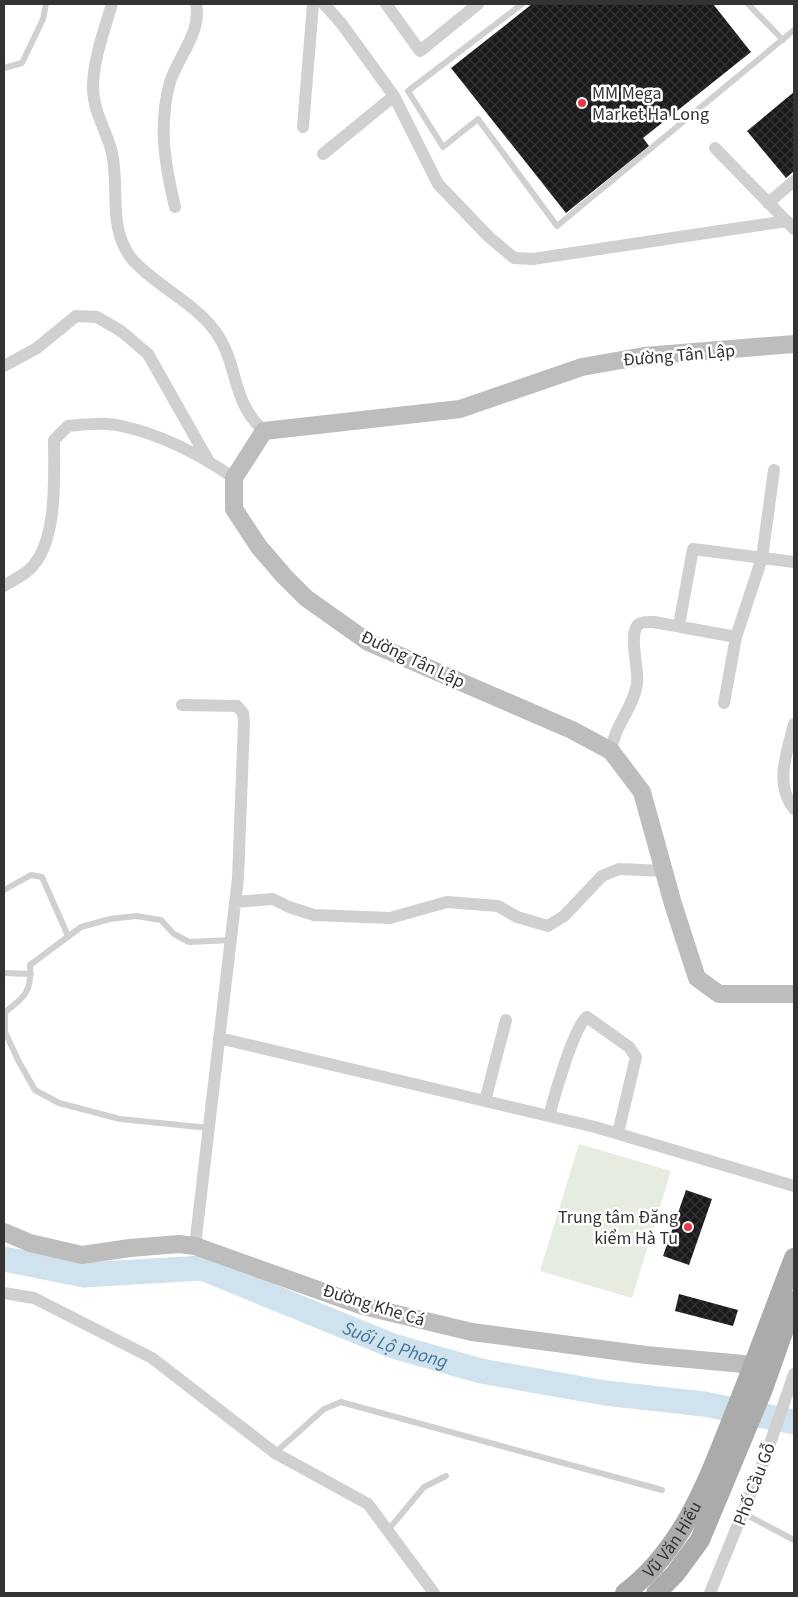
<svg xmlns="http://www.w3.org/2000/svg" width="798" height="1597" viewBox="0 0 798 1597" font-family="'Source Sans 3',sans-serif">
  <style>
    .pitch { fill: #e6ecdf }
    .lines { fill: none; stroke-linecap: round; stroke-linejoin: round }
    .river { stroke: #cfe2ee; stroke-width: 25 }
    .building { fill: url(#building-cross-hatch) }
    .lane { stroke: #d0d0d0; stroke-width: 6 }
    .street { stroke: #d0d0d0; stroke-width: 12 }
    .secondary { stroke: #bdbdbd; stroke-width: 18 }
    .primary { stroke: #ababab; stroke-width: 20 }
    .poi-dot { fill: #e63946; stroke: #fff; stroke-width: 2 }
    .labels { text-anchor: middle; stroke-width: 5; stroke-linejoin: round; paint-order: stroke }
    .poi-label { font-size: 18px; fill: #333; stroke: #fff; text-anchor: start }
    .street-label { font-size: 18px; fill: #333; stroke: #fff }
    .water-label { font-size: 19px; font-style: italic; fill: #3f7597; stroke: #fff }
  </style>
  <defs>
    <pattern id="building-cross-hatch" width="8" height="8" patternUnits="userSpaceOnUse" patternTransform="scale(1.25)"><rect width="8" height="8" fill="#1a1a1a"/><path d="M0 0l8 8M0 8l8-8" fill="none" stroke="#333"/></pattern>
  </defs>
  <rect width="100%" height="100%" fill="#fff"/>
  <path class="pitch" d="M579 1144 671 1171 632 1298 540 1271Z"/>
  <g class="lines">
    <path class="river" id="s1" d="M4 1259 84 1275 202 1268 393 1346 481 1371 605 1393 704 1404 794 1422"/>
  </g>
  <path class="building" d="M532 4H713L751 52 643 138 649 146 566 213 451 68Z
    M794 92V171L786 178 747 131Z
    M686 1190 712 1199 689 1265 663 1256Z
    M679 1294 738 1310 733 1326 675 1311Z"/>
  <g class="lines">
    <path class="lane" d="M522 4 408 91 443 147 478 119 557 226 794 30
      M748 4 783 40
      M4 68 22 63 43 19 46 4
      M4 890 31 875 42 877 68 936
      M4 973 31 974
      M209 1128 120 1119 59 1103 35 1090 19 1062 5 1032V1012C25 997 32 991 30 965L81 927 110 919 136 916 161 920 174 934 189 942 231 940
      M275 1453 324 1409 341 1402 662 1490
      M743 1513 794 1540
      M388 1530 424 1487 446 1476"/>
    <path class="street" d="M112 4C104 31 93 60 93 88 93 112 107 131 112 153 120 188 107 228 132 259 154 285 193 301 215 331 239 363 230 401 264 431
      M324 4 341 23 394 96 438 184 489 237 514 258 533 259 787 221
      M386 4 420 51 478 4
      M303 127 313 4
      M715 148 794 229
      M323 154 394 96
      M768 203 794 181
      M175 207C165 165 158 125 170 82 178 57 202 32 196 4
      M4 366 37 348 76 316 97 317 121 331 148 354 208 460
      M4 586C13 580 25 575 32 567 58 539 54 476 54 440L68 426C87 424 107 422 126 427 164 436 202 456 234 478
      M679 625 693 549 794 562
      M724 703 736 637 762 558 774 470
      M182 705 237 706 243 713 244 722 238 878 195 1246
      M794 724C787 753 774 784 794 809
      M611 751C614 726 633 709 637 684 639 668 629 639 637 626 640 621 649 622 654 622L736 637
      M235 902 273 899 289 907 314 915 390 918 447 902 498 906 517 917 548 926 564 916 602 876 619 869 665 871
      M219 1038 595 1127 794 1186
      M485 1101 506 1020
      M549 1116C554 1097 574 1026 587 1017L629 1047 636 1057 618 1133
      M4 1293 34 1298 152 1358 275 1453 368 1504 434 1593
      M710 1593 765 1458 794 1374"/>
    <path class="secondary" d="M794 344 644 356 582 367 460 409 264 431 234 478V509L259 547 284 576 306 598 368 642 572 730 611 751 642 792 673 904 697 978 719 994H794
      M4 1232 30 1243 82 1255 130 1248 179 1244 195 1246 363 1306 472 1332 646 1355 754 1365"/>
    <g class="primary">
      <path id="s2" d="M625 1593C685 1548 710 1475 737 1407 757 1357 775 1307 794 1258"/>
      <path d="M656 1593 675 1574 700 1540 763 1389 794 1301"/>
    </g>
  </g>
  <g class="poi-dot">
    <circle cx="582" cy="103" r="5"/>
    <circle cx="688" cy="1227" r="5"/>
  </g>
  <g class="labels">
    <g class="poi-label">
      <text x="592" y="99">MM Mega<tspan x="592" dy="21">Market Ha Long</tspan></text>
      <text x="678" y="1223" text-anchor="end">Trung tâm Đăng<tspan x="678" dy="21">kiểm Hà Tu</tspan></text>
    </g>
    <g class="street-label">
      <text transform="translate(679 355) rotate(-5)" y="6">Đường Tân Lập</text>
      <text transform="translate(413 659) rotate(25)" y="6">Đường Tân Lập</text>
      <text transform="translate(374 1305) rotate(17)" y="6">Đường Khe Cá</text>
      <text transform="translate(754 1484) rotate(-69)" y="6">Phố Cầu Gỗ</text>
      <text dy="6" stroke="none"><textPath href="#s2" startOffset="72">Vũ Văn Hiếu</textPath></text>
    </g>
    <g class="water-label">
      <text dy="7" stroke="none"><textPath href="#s1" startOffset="408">Suối Lộ Phong</textPath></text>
    </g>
  </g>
  <rect width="798" height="1597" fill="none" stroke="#333333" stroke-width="10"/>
</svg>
